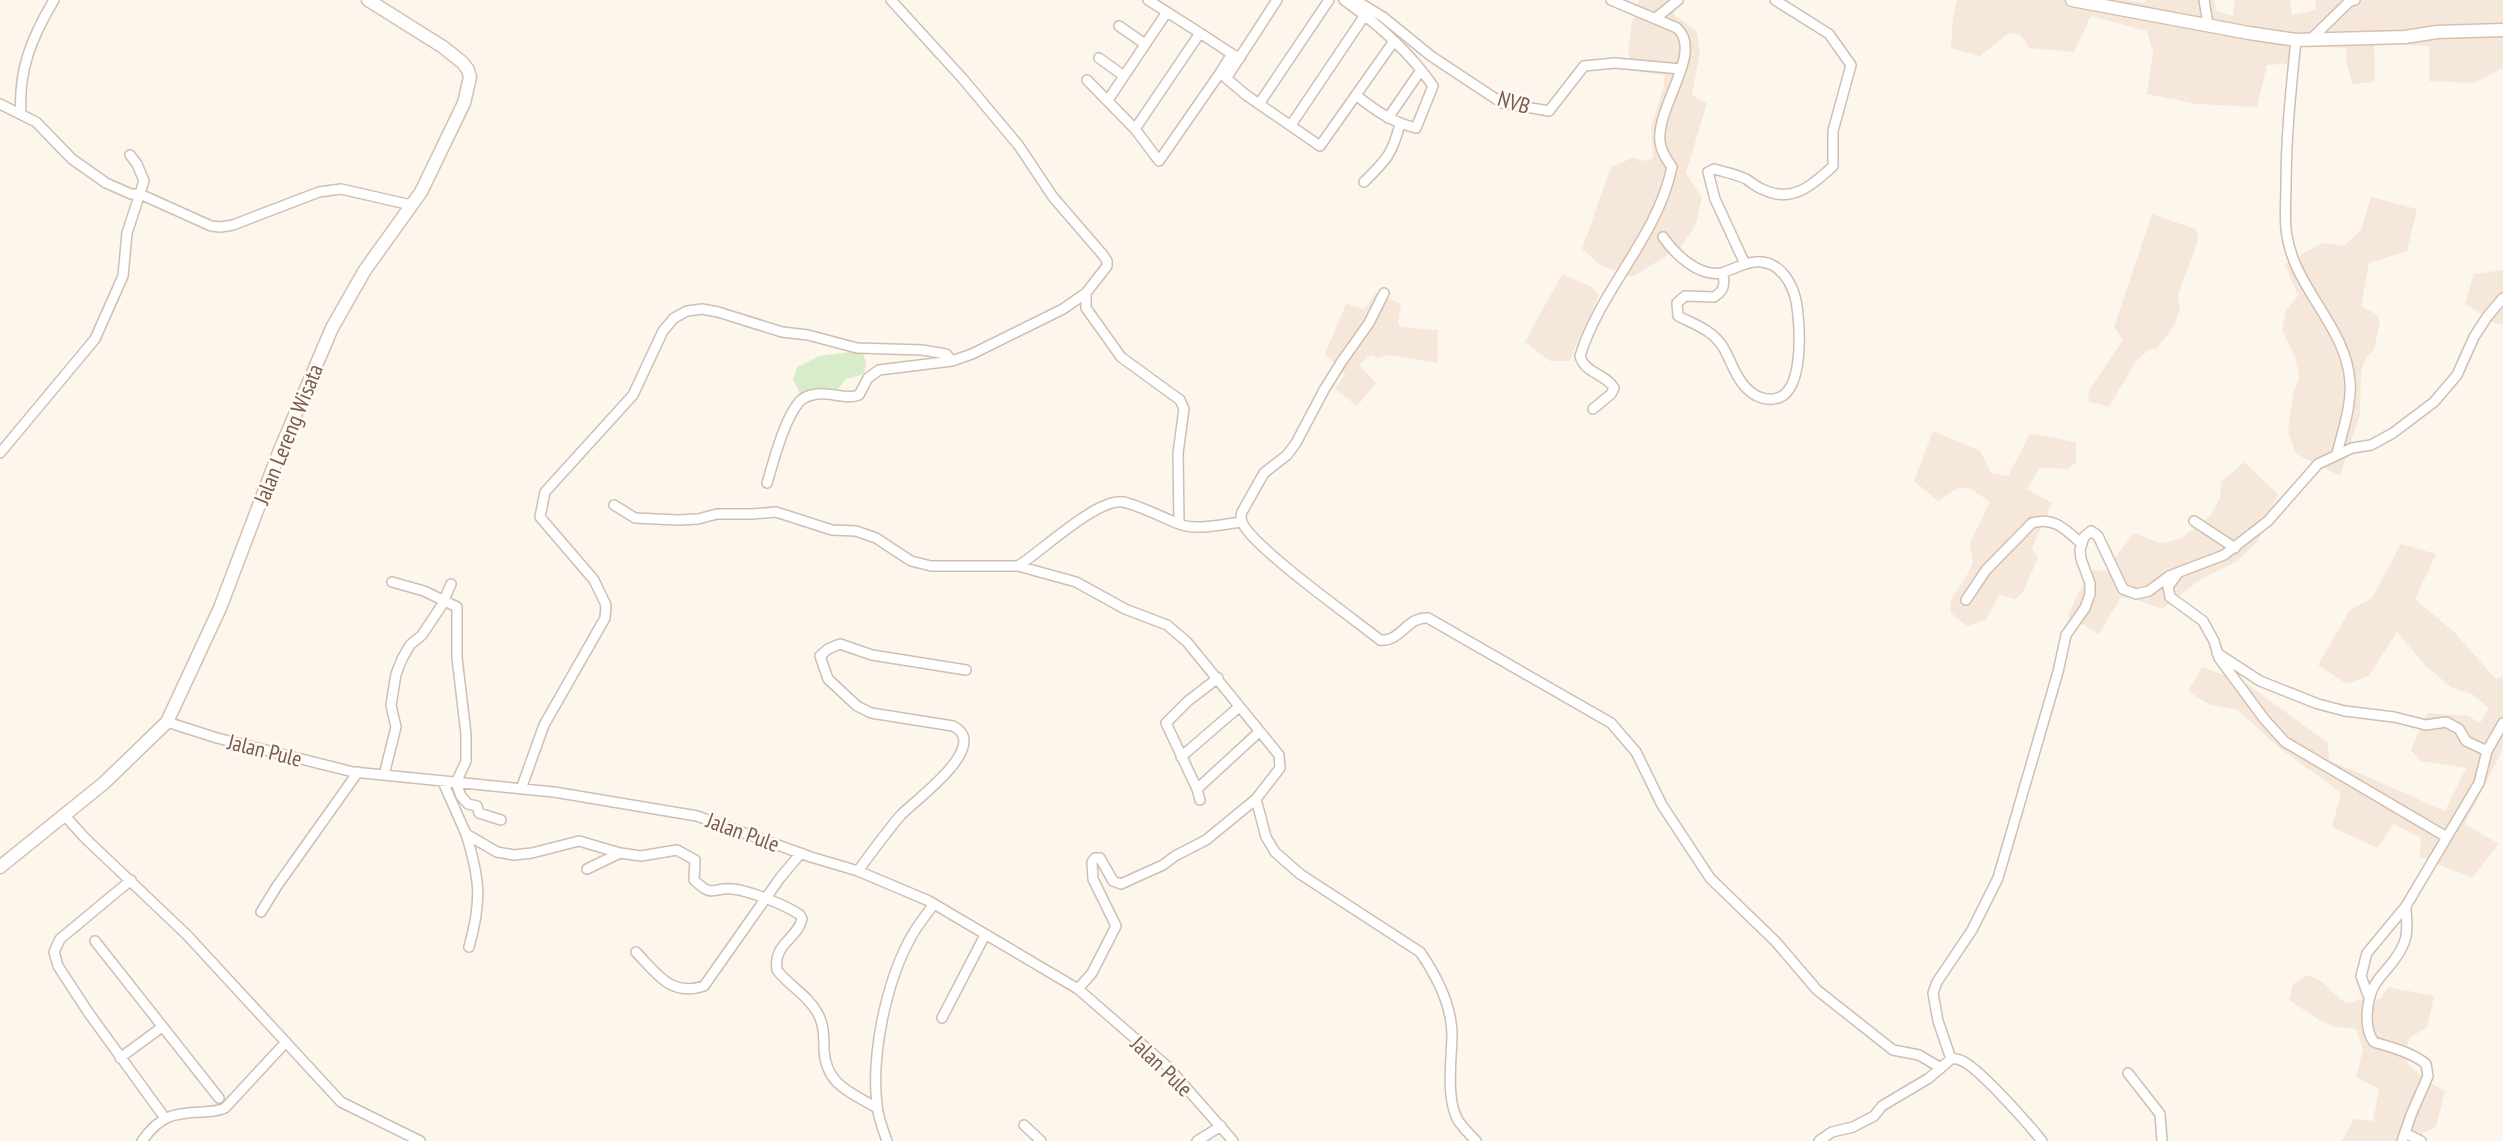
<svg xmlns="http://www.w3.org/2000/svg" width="2503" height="1141" viewBox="0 0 2503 1141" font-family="'PT Sans Narrow',sans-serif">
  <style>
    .residential { fill: #f5e8da }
    .green { fill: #d8ecc9 }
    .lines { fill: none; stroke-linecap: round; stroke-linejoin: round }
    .street-casing { stroke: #d1beb0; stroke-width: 12 }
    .secondary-casing { stroke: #d6c0b0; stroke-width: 15 }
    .street { stroke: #fff; stroke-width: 9 }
    .secondary { stroke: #fff; stroke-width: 12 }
    .labels { text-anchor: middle; stroke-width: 5; stroke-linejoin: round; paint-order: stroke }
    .street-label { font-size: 22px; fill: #7a5c4d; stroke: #fffaf3 }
  </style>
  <rect width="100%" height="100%" fill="#fdf6ec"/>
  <path class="residential" d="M1639 0H1673L1675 16 1696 30 1700 51 1692 95 1707 103 1686 173 1702 198 1696 224 1681 247 1632 277 1600 265 1582 249 1611 167 1632 158 1646 161 1653 158 1651 128 1663 89 1665 75 1632 71 1628 49 1632 23Z
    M1957 0H2128L2144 3 2145 0H2215L2216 11 2233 16 2235 0H2290L2292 15 2315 10 2316 0H2503V68L2474 83 2429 81V46L2374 44 2375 82 2352 84 2346 59 2347 48 2298 46V63L2267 65 2257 107 2197 104 2147 94 2153 52 2147 31 2091 16 2074 52 2029 48 2025 40 2019 34 2009 33 1980 56 1951 48 1953 17Z
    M2371 197 2417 209 2407 251 2369 263 2361 306 2376 314 2380 322 2374 350 2367 356 2361 370 2360 414 2340 476 2296 454 2288 431 2293 395 2299 377 2295 356 2282 330 2286 310 2298 296 2285 264 2322 243 2344 246 2361 230Z
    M2152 214 2195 229 2198 234 2197 244 2180 289 2178 298 2180 308 2174 326 2157 348 2150 349 2136 361 2109 407 2088 401 2089 391 2123 340 2114 327Z
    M2503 270V325L2494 323 2465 303 2474 274Z
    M1562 274 1592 287 1599 295 1569 361H1550L1525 342Z
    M1376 293 1401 304 1398 324 1401 327 1438 330 1437 363 1390 355 1376 358 1373 355 1368 356 1359 365 1376 383 1357 406 1335 389 1345 374 1325 354 1346 304 1364 309Z
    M1933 431 1980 451 1991 473 2008 476 2030 434 2076 442V462L2069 469 2040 468 2027 489 2052 503 2032 548 2038 558 2023 592 2016 599 1999 595 1986 620 1967 626 1951 613 1950 601 1970 570 1973 561 1970 543 1990 502 1971 489 1959 487 1938 501 1914 481Z
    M2244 462 2278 494 2258 541 2236 562 2201 579 2162 609 2135 599 2121 597 2099 634 2068 616 2076 597 2092 570 2105 571 2134 533 2160 543 2180 539 2211 515 2220 498 2221 482Z
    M2401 544 2436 554 2415 599 2454 632 2496 679 2503 676V749L2465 824 2499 844 2472 878 2420 857 2421 838 2394 824 2377 848 2332 827 2341 793 2278 747 2238 710 2208 704 2188 691 2202 667 2247 684 2328 743 2329 760 2445 811 2466 768 2421 761 2411 750 2427 713 2468 716 2480 723 2489 708 2472 694 2452 688 2425 665 2397 632 2369 676 2346 684 2318 665 2350 610 2372 598Z
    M2307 975 2321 981 2341 1000 2349 1003 2360 999H2380L2388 987 2434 996 2427 1028 2410 1037 2405 1051 2408 1064 2425 1080 2445 1091 2436 1127 2423 1133 2419 1141H2342L2354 1119 2373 1121 2379 1089 2356 1077 2363 1049 2356 1029 2336 1027 2319 1020 2289 1000 2293 984Z"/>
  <path class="green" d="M851 352 863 353 866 363 864 374 846 379 838 389 826 396 800 393 793 379 797 367 820 356Z"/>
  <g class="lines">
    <g class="street-casing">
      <path id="street" d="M1148 0 1200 33
        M1344 0C1378 24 1409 51 1433 86L1416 128C1392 122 1376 111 1357 96
        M1355 0 1383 17 1431 56 1502 103 1549 111 1584 66 1615 63 1681 69
        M2204 0 2208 24
        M1656 18 1678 0
        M1119 26 1145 44
        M2311 39 2350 1 2355 0
        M2296 40C2291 89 2286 136 2286 186 2286 202 2284 220 2287 236 2295 289 2347 328 2350 382 2352 405 2342 432 2337 454
        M1099 58 1124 76
        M1240 58 1232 54 1220 73 1246 95 1320 146 1394 41
        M1227 77 1277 0
        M1087 80 1135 129 1159 161 1220 73
        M1108 100 1167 12
        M0 104 36 122 72 159 106 183 131 194H140L211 226 221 227 233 225 319 192 341 189 411 205
        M1259 104 1329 0
        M21 114C18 70 32 37 54 0
        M1388 118 1421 70
        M1291 125 1365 15
        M1135 129 1200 33 1232 54
        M1364 182C1386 160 1392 155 1400 124
        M1663 237C1675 254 1698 277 1722 273
        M1745 264 1722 273C1726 284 1724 291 1714 297L1685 296 1677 303 1678 316C1694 324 1712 330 1723 347 1732 362 1736 381 1752 393 1757 397 1766 400 1773 399 1803 397 1800 336 1798 315 1796 285 1779 253 1745 264L1715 199 1708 172 1714 169C1724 172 1736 174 1746 179 1751 182 1756 187 1762 189 1791 204 1812 186 1833 166V131L1851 65 1829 34 1775 0
        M1086 293V308L1121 357 1180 400 1184 409 1178 453 1179 524C1197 531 1223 524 1242 522
        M1384 293 1369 323 1342 361 1324 390 1296 443 1287 455 1264 473 1242 512C1241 516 1240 517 1242 522 1251 546 1354 619 1380 640 1400 643 1407 616 1428 618L1611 723 1636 752 1662 805 1710 878 1776 942 1817 990 1893 1050 1919 1055 1941 1068
        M1593 409 1611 394 1614 388C1606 374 1584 373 1580 356 1601 288 1657 238 1672 167 1667 160 1661 152 1660 142 1656 106 1704 52 1677 28L1611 0
        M0 453 95 339 123 276 127 233 144 181 137 164 130 155
        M767 483C774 460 784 419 800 401 805 396 811 395 817 394 832 392 846 400 859 395L868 378 879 370 952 361 972 354 1063 309 1086 293 1107 266V261L1103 255 1053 197 1019 146 963 79 891 0
        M614 505 635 518 678 520 698 519 717 514H752L776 512 832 530 856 531 876 538 911 561 931 566H1018L1076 582 1125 609 1167 625 1187 642 1279 755 1280 768 1256 799 1206 840 1175 856 1163 865 1121 884 1113 881 1100 858H1095L1092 862 1093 879 1116 926 1092 973 1078 989
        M2194 521 2235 548
        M1018 566C1042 551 1097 498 1123 502 1138 505 1164 518 1179 524
        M2178 573 2168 587 2170 597 2203 621 2214 641 2219 658 2265 720 2285 742 2445 836
        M392 582 424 591 457 607V658L466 734V761L456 783 461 796 468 804 477 806 479 813 501 820
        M1966 600 1986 570 2032 523C2054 516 2066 530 2082 544
        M2217 653 2260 681 2318 704 2345 711 2394 717 2426 725 2446 722 2459 729 2466 741 2487 751
        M167 722 217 738 353 772 554 792 697 816 811 857 858 871 929 901 1078 989 1168 1067 1233 1141
        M1181 757 1239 707
        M384 775 396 727 391 705 396 674 402 659 410 645 422 635 442 605 451 584
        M443 782 466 834 497 852 514 855 532 853 579 841 620 853 641 856 677 850 695 860 694 880C714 899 711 887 733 889 750 891 786 905 800 915L802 919C797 940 773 943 777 970 789 986 808 995 818 1014 824 1025 824 1038 824 1050 826 1085 850 1092 877 1108
        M521 789 544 725 605 618 606 605 594 580 540 517 545 492 633 395 663 331 674 318 687 311 702 309 718 312 782 332 808 335 857 348 922 350 946 354 952 361
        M1197 789 1259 732
        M1256 799 1266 837 1275 852 1300 874 1420 952C1436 975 1451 1004 1452 1033 1452 1056 1446 1094 1456 1116 1459 1125 1470 1134 1476 1141
        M1200 800 1197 789 1166 723 1188 701 1218 678
        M65 816 85 838 187 935 341 1102 420 1141
        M466 834C480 879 482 901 469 947
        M587 869 620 853
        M858 871C871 853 885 834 900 816 911 803 993 746 953 726L871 713 857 706 828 679 820 656 828 649 840 644 872 655 966 670
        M131 880 60 939 54 952 58 966 88 1012 162 1114
        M261 912 277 886 358 772
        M95 941 219 1098
        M636 952C657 974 671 997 704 986L780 878 801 853
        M2368 995 2361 976 2367 953 2406 906 2479 783 2487 751 2503 723
        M942 1018 985 935
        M120 1058 162 1027
        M1951 1059 1938 1021 1933 993 1937 982 1972 930 1998 878 2058 672 2066 635 2085 608 2090 594V583L2081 559 2080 550 2084 537 2091 531 2098 536 2123 589 2136 594 2149 591 2169 576 2224 555 2268 521 2318 464 2352 448 2371 445 2393 433 2434 402 2457 375 2474 337 2487 317 2503 298
        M2128 1073 2160 1114 2162 1141
        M1024 1125 1041 1141
        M2405 1133 2421 1141
        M142 1141C160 1116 172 1113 202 1112 211 1111 216 1112 225 1108L286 1042
        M887 1141C883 1130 878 1117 877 1105 871 1055 886 983 910 939 916 927 926 915 934 904
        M1197 1141 1221 1126
        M1819 1141 1832 1132 1853 1127 1874 1116 1882 1106 1929 1078 1951 1059C1955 1059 1956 1058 1960 1060 1977 1065 2029 1125 2042 1141
        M2402 1141 2411 1115 2428 1076 2426 1064C2411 1052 2393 1048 2374 1042 2368 1035 2367 1026 2367 1016 2369 973 2391 975 2404 943 2409 931 2406 918 2406 906"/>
    </g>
    <g class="secondary-casing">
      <path id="secondary" d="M2072 0 2249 33 2296 40 2405 37 2437 32 2503 30
        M0 867 104 783 167 722 220 608 280 450 332 328 365 270 421 192 464 103 470 77 468 70 463 63 443 47 368 0"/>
    </g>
    <use href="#street" class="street"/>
    <use href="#secondary" class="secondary"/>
  </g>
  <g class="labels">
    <g class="street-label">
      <text transform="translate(1514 102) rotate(17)" y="8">NVB</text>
      <text transform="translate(288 434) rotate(-68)" y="8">Jalan Lereng Wisata</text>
      <text transform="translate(265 750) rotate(14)" y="8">Jalan Pule</text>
      <text transform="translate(743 832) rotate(20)" y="8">Jalan Pule</text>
      <text transform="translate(1162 1066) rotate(44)" y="8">Jalan Pule</text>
    </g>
  </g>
</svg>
